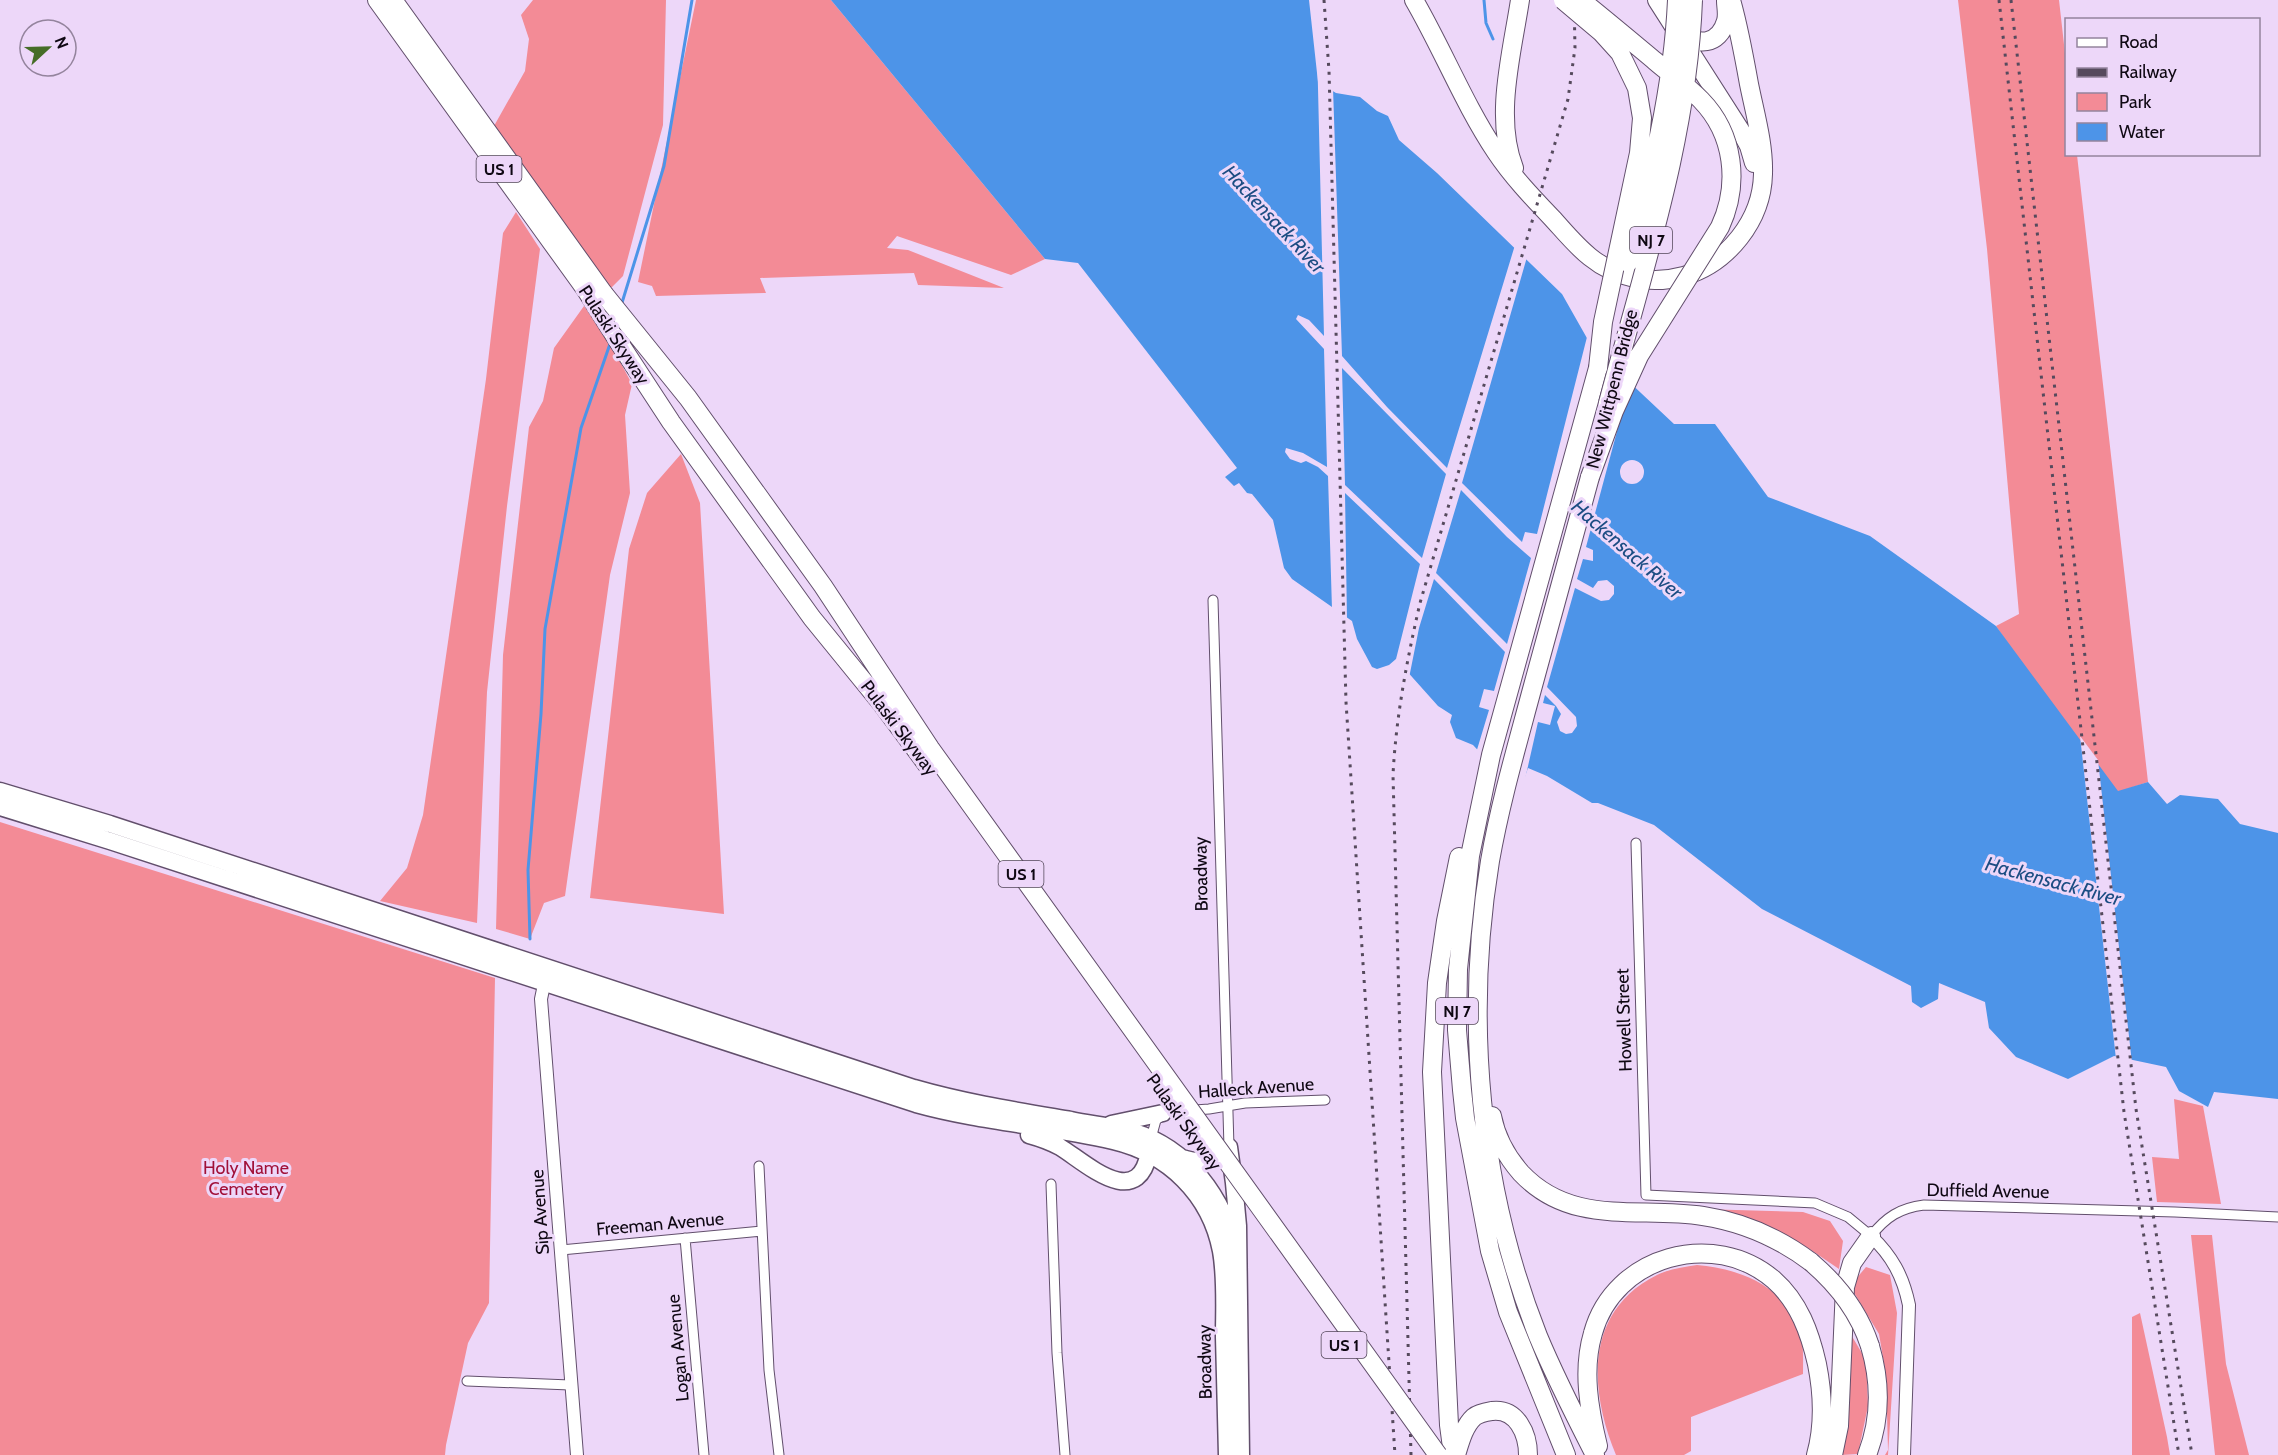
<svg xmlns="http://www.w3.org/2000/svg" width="2278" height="1455" viewBox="0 0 2278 1455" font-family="Cabin,sans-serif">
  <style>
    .green { fill: #f38b96 }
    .water { fill: #4d94e8 }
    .pier { fill: #edd7f9; fill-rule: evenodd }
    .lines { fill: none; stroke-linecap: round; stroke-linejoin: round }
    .stream { stroke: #4d94e8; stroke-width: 3 }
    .minor-casing { stroke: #624f6c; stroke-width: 11 }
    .tertiary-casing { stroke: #624f6c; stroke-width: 14 }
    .trunk-casing { stroke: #624f6c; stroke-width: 19 }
    .motorway-casing { stroke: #624f6c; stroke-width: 20 }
    .minor { stroke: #fff; stroke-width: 9 }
    .tertiary { stroke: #fff; stroke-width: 12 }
    .trunk { stroke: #fff; stroke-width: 16 }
    .motorway { stroke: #fff; stroke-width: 18 }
    .rail { stroke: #564a5d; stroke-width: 3; stroke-dasharray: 3 6; stroke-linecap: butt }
    .motorway-bridge-casing { stroke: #624f6c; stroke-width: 20; stroke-linecap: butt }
    .motorway-bridge { stroke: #fff; stroke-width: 18 }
    .labels { text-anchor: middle; stroke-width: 6; stroke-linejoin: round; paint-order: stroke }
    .shield { fill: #edd7f9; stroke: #524658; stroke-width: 1.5 }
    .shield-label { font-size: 16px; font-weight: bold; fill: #0f0813 }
    .street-label { font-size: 18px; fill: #0f0813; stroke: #edd7f9 }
    .park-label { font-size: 18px; fill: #a11039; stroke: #edd7f9 }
    .water-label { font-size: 20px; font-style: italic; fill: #1c4d83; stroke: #edd7f9 }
  </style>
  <rect width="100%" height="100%" fill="#edd7f9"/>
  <path class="green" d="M533 0H666L663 125 623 276 611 288 494 126 525 71 529 39 521 15Z
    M696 0H831L1045 259 1011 275 897 236 887 248 908 250 1004 288 918 285 914 273 760 278 766 293 656 296 652 286 638 282Z
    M1958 0H2059L2066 62V154L2077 155 2148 782 2118 792 2079 748 1996 626 2019 614 1987 249Z
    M516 212 540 249 507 506 487 692 477 923 380 901 407 868 423 815 486 379 503 233Z
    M584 306 610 343 632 384 625 415 630 493 610 575 565 896 544 903 530 939 496 929 503 655 529 427 543 401 554 348Z
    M681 454 700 503 724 914 590 898 629 549 647 493Z
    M0 822 495 978 489 1303 468 1343 446 1445 445 1455H0Z
    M2174 1099 2203 1106 2221 1204 2157 1202 2152 1157 2179 1159Z
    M1700 1209 1803 1212 1830 1221 1843 1241 1839 1269 1805 1246 1760 1222Z
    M2191 1235H2212L2226 1364 2249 1455H2215Z
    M1697 1265C1739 1268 1787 1287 1800 1332 1804 1344 1803 1361 1803 1374L1691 1417V1451L1684 1455H1616C1589 1390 1584 1311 1657 1275 1669 1269 1684 1267 1697 1265Z
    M1866 1267 1890 1275 1897 1313 1888 1455H1885L1888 1450 1886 1375 1879 1334 1850 1286Z
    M2140 1313 2167 1437 2170 1455H2132V1317Z
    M1850 1333 1866 1360 1868 1406 1858 1454 1841 1455Z"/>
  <path class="water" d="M831 0H1309L1318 82 1336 93 1360 97 1377 111 1388 116 1399 140 1437 173 1562 294 1592 347 1674 424H1715L1768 497 1870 536 1996 626 2118 791 2148 782 2167 804 2180 795 2218 799 2240 824 2278 833V1099L2214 1092 2208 1107 2179 1091 2166 1067 2114 1056 2068 1079 2016 1057 1989 1028 1985 1002 1939 983 1938 999 1921 1008 1912 1002 1911 986 1762 909 1654 825 1598 803H1592L1547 776 1528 768 1519 794 1473 745 1456 738 1450 722 1452 715 1438 706 1396 659 1389 665 1377 669 1372 667 1357 639 1352 621 1292 579 1284 568 1273 520 1252 494 1247 493 1239 483 1234 486 1225 477 1237 468 1078 263 1045 259Z"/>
  <path class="pier" d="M1312 0 1318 44 1320 80 1333 88 1342 356 1387 407 1447 468 1515 245 1527 257 1462 483 1522 542 1525 532 1537 534 1588 333 1595 345 1635 383 1623 409 1586 547 1593 550V561L1583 559 1577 579 1593 588 1598 581 1607 580 1614 586V594L1609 600 1601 601 1575 588 1547 687 1576 717 1577 726 1572 733 1566 734 1560 731 1557 722 1561 714 1556 706 1545 695 1543 703 1555 706 1550 725 1538 722 1521 797H1519L1476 753 1489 710 1479 707 1484 689 1494 691 1505 652 1434 579 1419 628 1409 678 1395 663 1420 564 1345 493 1347 621 1332 609 1328 476 1318 467 1306 461 1301 463 1290 459 1285 452 1286 448 1303 453 1327 467 1324 349 1296 319 1298 315 1309 320 1324 336 1317 47ZM1342 368 1446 474 1422 558 1345 485ZM1461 490 1507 537 1531 558 1507 644 1436 573Z
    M1620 472a12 12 0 1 1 24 0a12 12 0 1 1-24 0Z
    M2080 736 2098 760 2132 1063 2116 1059Z"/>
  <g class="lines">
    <path class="stream" d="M1484 0 1486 23 1493 39
      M621 306 664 166 692 0
      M530 939 528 870 541 714 545 629 581 428 611 341"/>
    <g class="minor-casing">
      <path id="minor" d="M1213 600 1229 1147
        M1636 843 1646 1195 1815 1203 1848 1217 1871 1236C1886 1217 1900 1208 1924 1205L2175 1212 2278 1217
        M1150 1142 1156 1120 1167 1112 1209 1109 1245 1103 1325 1100
        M759 1166 769 1370 779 1455
        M1051 1184 1057 1353 1065 1455
        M685 1238 704 1455
        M561 1250 762 1231
        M467 1381 570 1385"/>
    </g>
    <g class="tertiary-casing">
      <path id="tertiary" d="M546 975 541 999 577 1455
        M1871 1236C1892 1256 1903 1276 1909 1305L1904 1455"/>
    </g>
    <g class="trunk-casing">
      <path id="trunk" d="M0 791 110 824 914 1088C966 1103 1018 1111 1071 1120 1095 1125 1120 1127 1143 1135 1195 1155 1230 1208 1237 1262
        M0 807 110 841 916 1104C981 1122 1048 1126 1113 1141 1168 1154 1210 1194 1221 1251 1226 1279 1224 1309 1224 1337 1225 1376 1226 1416 1227 1455
        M1111 1124 1163 1113
        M1029 1135C1040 1138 1051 1142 1060 1147 1086 1163 1137 1212 1149 1153
        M1229 1147 1234 1183 1238 1226 1241 1455
        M1182 1158C1201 1164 1216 1163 1229 1147"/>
    </g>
    <g class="motorway-casing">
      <path id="motorway" d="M377 0 586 290 618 341
        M393 0 604 294
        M1414 0C1443 50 1464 104 1496 152 1512 176 1532 197 1552 218 1564 231 1576 246 1590 257 1617 279 1652 285 1684 276 1728 263 1762 220 1763 174 1764 144 1755 114 1749 84 1744 56 1739 28 1731 0
        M1657 0 1742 133 1749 146 1754 163
        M1680 30C1696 48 1719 45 1726 21 1728 14 1726 7 1726 1
        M1514 168C1494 117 1512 53 1520 0
        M1590 477C1570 549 1551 621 1531 693 1516 749 1500 804 1490 861 1464 1019 1479 1187 1538 1336 1555 1377 1575 1416 1595 1455
        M1492 1116C1496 1137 1507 1157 1521 1173 1572 1227 1638 1206 1703 1216 1742 1222 1779 1238 1811 1262
        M1598 1446C1589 1409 1582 1370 1593 1333 1614 1256 1714 1228 1774 1280 1799 1302 1810 1333 1817 1364 1823 1394 1824 1426 1816 1455
        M1453 1455 1449 1425 1432 1072 1437 983 1446 921 1459 857
        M1456 1455C1460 1442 1464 1426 1474 1417 1479 1413 1486 1412 1492 1411 1517 1408 1528 1434 1528 1455
        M1566 1455 1508 1312 1490 1251 1465 1118 1462 1090 1457 1030 1458 969 1470 856 1491 755 1598 368
        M1833 1455 1839 1426 1845 1287 1852 1263 1871 1236
        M1867 1455C1881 1419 1881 1383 1870 1346"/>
    </g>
    <use href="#minor" class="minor"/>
    <use href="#tertiary" class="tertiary"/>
    <use href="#trunk" class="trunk"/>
    <use href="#motorway" class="motorway"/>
    <path class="rail" d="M1324 0 1329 71 1346 702 1395 1455
      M1999 0 2124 1112 2179 1455
      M2011 0 2136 1109 2192 1455
      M1411 1455 1393 775C1396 716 1407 660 1420 603L1568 99 1575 48 1574 0"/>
    <g class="motorway-bridge-casing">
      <path id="motorway-bridge" d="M1563 0 1601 32 1620 53 1637 88 1642 118 1639 153 1603 322 1598 368
        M1581 0C1606 20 1631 41 1655 61 1670 74 1687 85 1701 100 1734 134 1740 184 1720 227L1639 356 1614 411 1590 477
        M1628 263C1651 176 1673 90 1677 0
        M604 294 688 398 823 586 930 748 1438 1455
        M618 341 671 422 812 618 882 704 928 766
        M1608 403C1643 270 1688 138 1693 0
        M1811 1262C1838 1285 1859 1312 1870 1346"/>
    </g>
    <use href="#motorway-bridge" class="motorway-bridge"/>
  </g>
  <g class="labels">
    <g class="shield">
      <rect x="476.5" y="156" width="45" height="26" rx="4.5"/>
      <rect x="1630" y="227" width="42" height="26" rx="4.5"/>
      <rect x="998.5" y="861" width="45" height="26" rx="4.5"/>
      <rect x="1436" y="998" width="42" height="26" rx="4.5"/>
      <rect x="1321.5" y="1332" width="45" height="26" rx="4.5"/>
    </g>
    <g class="shield-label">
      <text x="499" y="175">US 1</text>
      <text x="1651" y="246">NJ 7</text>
      <text x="1021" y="880">US 1</text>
      <text x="1457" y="1017">NJ 7</text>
      <text x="1344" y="1351">US 1</text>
    </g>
    <g class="street-label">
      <text transform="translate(614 335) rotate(57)" y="6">Pulaski Skyway</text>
      <text transform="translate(1612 389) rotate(-76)" y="6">New Wittpenn Bridge</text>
      <text transform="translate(899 728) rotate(53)" y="6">Pulaski Skyway</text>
      <text transform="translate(1201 874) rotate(-91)" y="6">Broadway</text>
      <text transform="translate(1624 1020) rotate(-92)" y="6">Howell Street</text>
      <text transform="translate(1256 1088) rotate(-4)" y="6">Halleck Avenue</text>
      <text transform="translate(1184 1122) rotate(54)" y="6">Pulaski Skyway</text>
      <text transform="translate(1988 1191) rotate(1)" y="6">Duffield Avenue</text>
      <text transform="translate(540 1212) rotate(-94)" y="6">Sip Avenue</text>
      <text transform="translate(660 1224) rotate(-5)" y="6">Freeman Avenue</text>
      <text transform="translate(678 1348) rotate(-95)" y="6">Logan Avenue</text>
      <text transform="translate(1205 1362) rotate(-91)" y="6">Broadway</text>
    </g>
    <g class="park-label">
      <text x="246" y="1174">Holy Name<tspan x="246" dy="21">Cemetery</tspan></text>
    </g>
    <g class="water-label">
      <text transform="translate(1274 219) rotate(47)" y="7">Hackensack River</text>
      <text transform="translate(1627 549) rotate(41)" y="7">Hackensack River</text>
      <text transform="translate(2053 881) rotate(15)" y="7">Hackensack River</text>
    </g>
  </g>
  <rect x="2065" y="18" width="195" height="138" fill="#edd7f9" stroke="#94849d" stroke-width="1.5"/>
  <rect x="2077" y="38" width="30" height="9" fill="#ffffff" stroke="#94849d" stroke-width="1.5"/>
  <text x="2119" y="48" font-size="18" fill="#0f0813">Road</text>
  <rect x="2077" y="68" width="30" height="9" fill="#564a5d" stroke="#94849d" stroke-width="1.5"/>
  <text x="2119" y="78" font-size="18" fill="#0f0813">Railway</text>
  <rect x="2077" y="93" width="30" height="18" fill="#f38b96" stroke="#94849d" stroke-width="1.5"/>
  <text x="2119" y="108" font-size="18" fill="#0f0813">Park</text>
  <rect x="2077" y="123" width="30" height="18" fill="#4d94e8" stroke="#94849d" stroke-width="1.5"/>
  <text x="2119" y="138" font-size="18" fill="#0f0813">Water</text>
  <g transform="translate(48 48) rotate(68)"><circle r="28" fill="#edd7f9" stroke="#94849d" stroke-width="1.5"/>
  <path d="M0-4.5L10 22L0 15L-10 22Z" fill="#466d28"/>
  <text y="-9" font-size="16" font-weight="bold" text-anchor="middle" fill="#0f0813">N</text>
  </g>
</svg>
